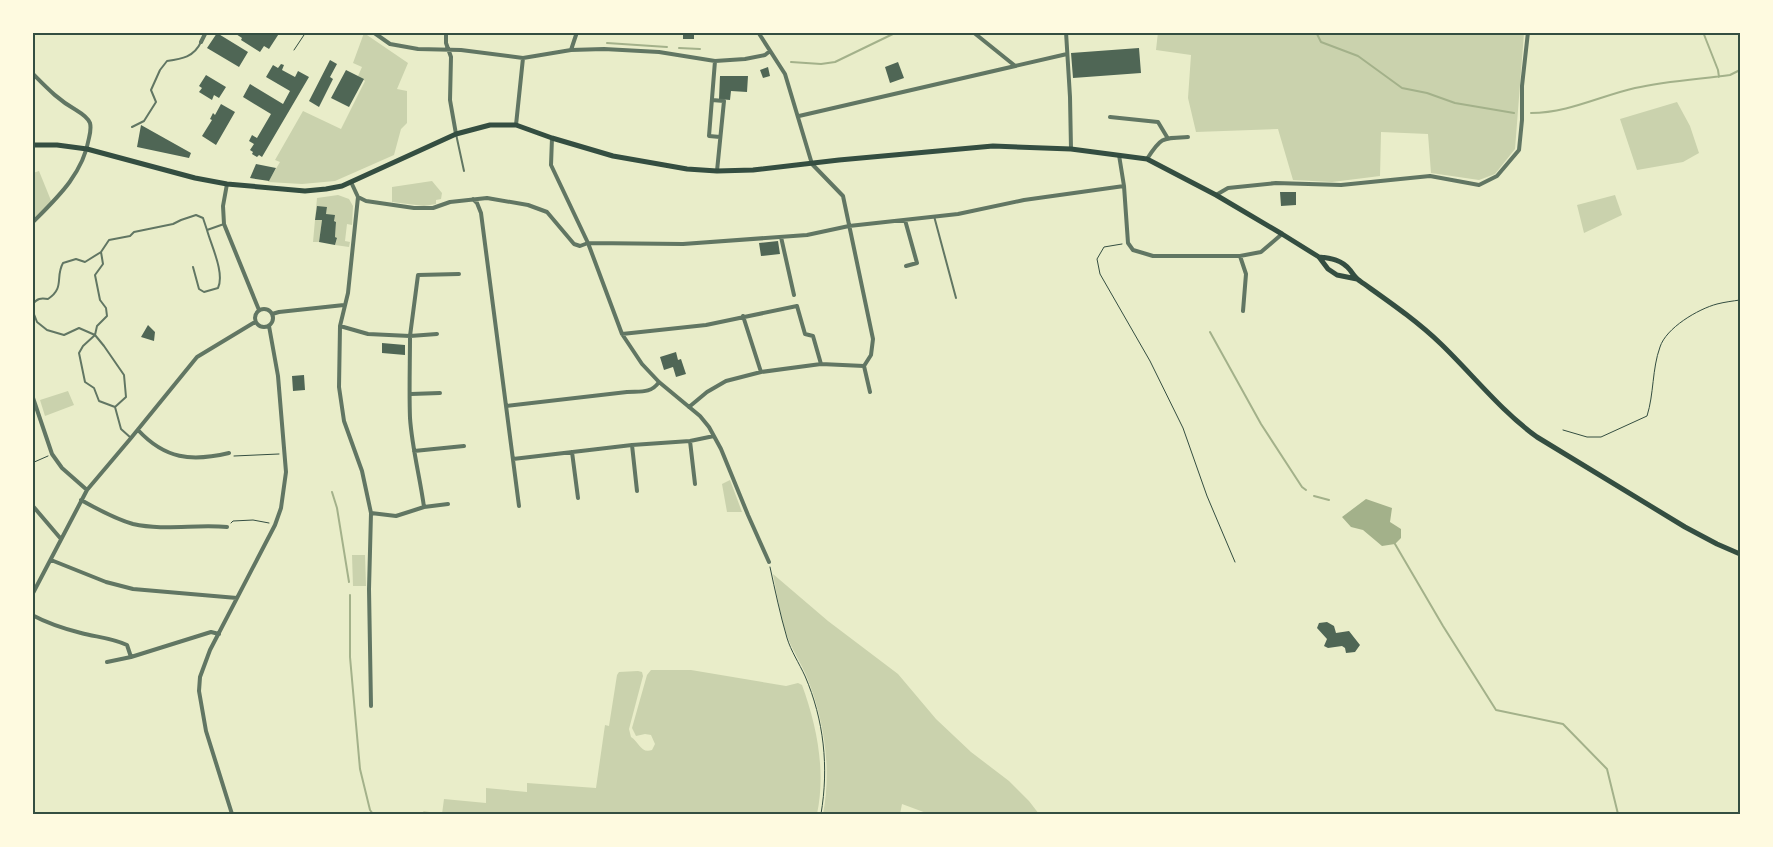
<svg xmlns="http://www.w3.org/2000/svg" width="1773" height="847" viewBox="0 0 1773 847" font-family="Signika,sans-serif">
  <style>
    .green { fill: #cad2ad }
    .water { fill: #a3b18a }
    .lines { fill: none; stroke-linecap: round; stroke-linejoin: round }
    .stream { stroke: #a3b18a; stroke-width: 2 }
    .building { fill: #4f6655 }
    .path { stroke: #344e41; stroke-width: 1 }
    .service { stroke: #617663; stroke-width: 2 }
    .minor { stroke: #617663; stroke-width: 4 }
    .secondary { stroke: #344e41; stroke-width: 5 }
    .neatline { fill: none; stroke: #344e41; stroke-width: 2 }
  </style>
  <rect width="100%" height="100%" fill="#e9edc9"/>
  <path class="green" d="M1158 32 1524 33 1515 149 1495 174 1479 180 1431 173 1428 134 1381 132 1380 176 1332 182 1293 180 1278 129 1196 132 1188 98 1191 55 1156 50Z
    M364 33 408 63 397 89 407 91V123L401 129 394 155 335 181 302 184 268 182 280 162 275 160 303 111 341 129 365 81 358 76 362 67 353 63Z
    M1677 102 1690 126 1699 153 1683 162 1637 170 1620 119Z
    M39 171 52 203 33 223V173Z
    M432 181 442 193 441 199 436 200V204L424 206 392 202V187Z
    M338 195 349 199 353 206 352 225 347 224 345 241 350 242 349 247 335 245 337 239 335 237 336 222 326 214 327 207H317L315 220H322L319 242H313L317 198Z
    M1615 195 1622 215 1584 233 1577 205Z
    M68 391 74 405 45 416 40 400Z
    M730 480 742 512H727L722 484Z
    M352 555H365L366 586H353Z
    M773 574 828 621 898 674 936 719 971 752 1009 781 1029 801 1039 814H929L902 804 900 814H823C832 768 824 718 806 675 801 664 794 652 789 641 781 620 777 595 773 574Z
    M651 670H691L786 686 798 683 802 685C817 726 826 771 817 814H425L423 811 442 814 444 799 486 803V788L527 792V783L596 788 605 725 609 726 617 675 619 672 638 671 642 672 643 676 629 729 631 737C639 742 641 754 652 750L655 744 651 735 645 734 636 736 632 728 647 675Z"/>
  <path class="water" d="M1366 499 1392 508 1390 522 1401 529V538L1395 544 1382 546 1363 530 1351 527 1342 517Z"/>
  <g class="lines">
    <path class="stream" d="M1316 32 1321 42 1358 56 1402 88 1427 93 1455 103 1514 113
      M1703 32 1718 70 1719 77
      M607 43 667 47
      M679 48 700 49
      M791 62 821 64 835 62 897 32
      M1531 113C1568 113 1600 96 1635 88 1665 81 1700 79 1730 75L1740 70
      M1210 332 1261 424 1302 487 1306 490
      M332 492 337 508 349 582
      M1314 496 1329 500
      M1395 544 1443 626 1496 710 1563 724 1607 769 1618 814
      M350 595V657L360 769 370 810 373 814"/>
  </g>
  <path class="building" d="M233 32H280L269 49 264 46 260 52 241 40 242 38Z
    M683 32H694V39H683Z
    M217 33 248 52 239 67 207 48Z
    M1139 48 1141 73 1073 78 1071 53Z
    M330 60 337 64 330 77 333 79 319 107 309 101Z
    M898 62 904 78 890 83 885 67Z
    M281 64 284 65 282 70 295 77 298 71 309 77 262 157 259 155 257 157 252 154 253 152 250 150 254 144 249 141 252 135 257 138 271 114 243 97 250 84 283 104 290 91 266 77 273 65 278 68Z
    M768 67 770 76 763 78 760 70Z
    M346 70 364 79 349 107 331 98Z
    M206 75 226 87 219 98 214 95 212 100 199 92 202 88 199 86Z
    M720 76H748L747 92 731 91 730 100 719 99Z
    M221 104 235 112 216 145 202 136 212 120 210 119 213 113 215 115Z
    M141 125 191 153 189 158 137 147Z
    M256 164 276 168 269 181 250 178Z
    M1280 192H1296V205L1281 206Z
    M317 206 327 207 326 214 335 215 334 221 336 222 335 237 337 238 335 245 319 242 322 220H315Z
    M778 241 780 254 761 256 759 243Z
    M148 325 155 332 154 341 141 337Z
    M382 343 405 345V355L382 353Z
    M676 352 678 360 681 359 686 374 676 377 673 367 664 370 660 357Z
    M304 375 305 390 293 391 292 376Z
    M1327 622 1334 626 1336 633 1349 631 1360 645 1355 652 1346 653 1345 648 1342 646 1328 648 1324 646 1327 639 1317 628 1319 623Z"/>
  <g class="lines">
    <path class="path" d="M294 50 306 32
      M1122 244 1104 247 1097 259 1100 274 1150 361 1183 428 1207 496 1235 562
      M1563 430 1587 437H1601L1647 416C1654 394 1652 369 1660 347 1666 328 1698 309 1717 304 1725 302 1733 301 1740 300
      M234 456 279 454
      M32 463 48 456
      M231 523 233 521 253 520 269 523
      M770 567C775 590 780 614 787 638 791 651 799 663 805 676 824 720 829 767 821 814"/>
    <path class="service" d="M132 127 144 121 156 102 151 90 160 70 167 61C182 59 194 57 201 42
      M456 134 464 171
      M934 216 956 298
      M193 267 199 289 204 292 218 288C225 273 211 245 207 230L224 224
      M32 305C37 298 41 298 48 299 65 288 55 277 63 263L76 259 85 262 101 252
      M32 309 37 322 47 330 64 335 79 328 95 335 83 346 79 353 85 382 94 388 99 401 115 407
      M131 438 121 429 115 407 126 397 124 375 104 346 95 335 97 326 107 316 106 308 100 300 95 275 103 264 101 252 109 240 130 236 134 232 173 224 181 220 196 215 203 218 207 230"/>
    <path class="minor" d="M373 32 390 44 418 49 461 50 523 58 571 50 604 49 659 52 715 61 745 59 765 55 770 51
      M446 32V43L451 57 450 100 456 134
      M758 32 785 74 812 164 843 196 873 339 871 355 864 366 870 392
      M973 32 1014 65
      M1066 32 1070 97 1071 149
      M201 42 206 32
      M571 50 577 32
      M715 61 709 136 720 137
      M32 73C46 87 58 100 76 110 81 113 88 118 90 123 91 127 90 134 89 138 83 174 57 198 32 223
      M712 100 724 101 717 171
      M799 116 1067 54
      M1110 117 1158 122 1167 137
      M516 125 523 58
      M552 138 551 165 588 243 622 334 642 364 659 382 700 416 709 427 721 449 748 515 769 562
      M1119 155 1124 186 1128 243 1133 250 1153 256H1240L1261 252 1282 234
      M1147 159C1161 137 1162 138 1188 137
      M351 182 358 197 348 293 340 326 339 387 344 421 362 471 371 513 369 589 371 706
      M227 184 223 206 224 224 259 310
      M1216 195 1228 188 1276 183 1341 185 1430 176 1479 185 1497 176 1519 150 1522 120V86L1528 32
      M358 197 366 201 414 208H433L450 202 487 198 528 205 547 212 574 244 580 246 588 243 683 244 807 235 849 226 958 214 1024 200 1124 186
      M473 199 477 203 481 213 519 506
      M905 220 917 263 906 266
      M781 237 794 295
      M1240 256 1246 274 1243 311
      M255 318a9 9 0 1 1 18 0a9 9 0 1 1-18 0Z
      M272 314 279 312 344 305
      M743 316 761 372
      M340 326 368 334 410 336 418 275 459 274
      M622 334 706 325 797 306 805 334 813 336 821 364
      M411 394 440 393
      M32 395 52 454 62 468 87 490
      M506 406 627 392C639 391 651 394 659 382
      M689 407 707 392 726 381 761 372 821 364 864 366
      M138 430C165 459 191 462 229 453
      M690 441 695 484
      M632 445 637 491
      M414 451 464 446
      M572 452 578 498
      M513 459 632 445 690 441 714 436
      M81 500C97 509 115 519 133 524 164 531 196 524 227 527
      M32 505 61 539
      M424 507 448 504
      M371 513 396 516 424 507C420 477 412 448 410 418 409 391 410 363 410 336L437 334
      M51 560 106 582 133 589 237 598
      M32 595 87 490 131 438 197 357 255 322
      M32 615C47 623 65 629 81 633 96 637 112 638 127 645L131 657
      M107 662 131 657 211 632 219 634
      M232 814 206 731 199 691 200 677 210 650 275 525 281 508 286 472 278 376 269 326"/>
    <path class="secondary" d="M32 145H57L87 149 195 178 227 184 305 191 326 189 342 186 456 134 490 125H516L552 138 613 156 687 169 717 171 753 170 839 160 993 146 1071 149 1147 159 1216 195 1282 234 1319 257 1328 269 1337 275 1357 279
      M1319 257C1331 258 1342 260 1350 270 1353 274 1355 278 1360 281 1388 301 1416 320 1441 344 1473 375 1501 411 1537 437L1685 527 1717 544 1740 554"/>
  </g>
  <rect width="1773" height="847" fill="none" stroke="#fefae0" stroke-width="68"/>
  <rect x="34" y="34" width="1705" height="779" class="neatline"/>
</svg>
